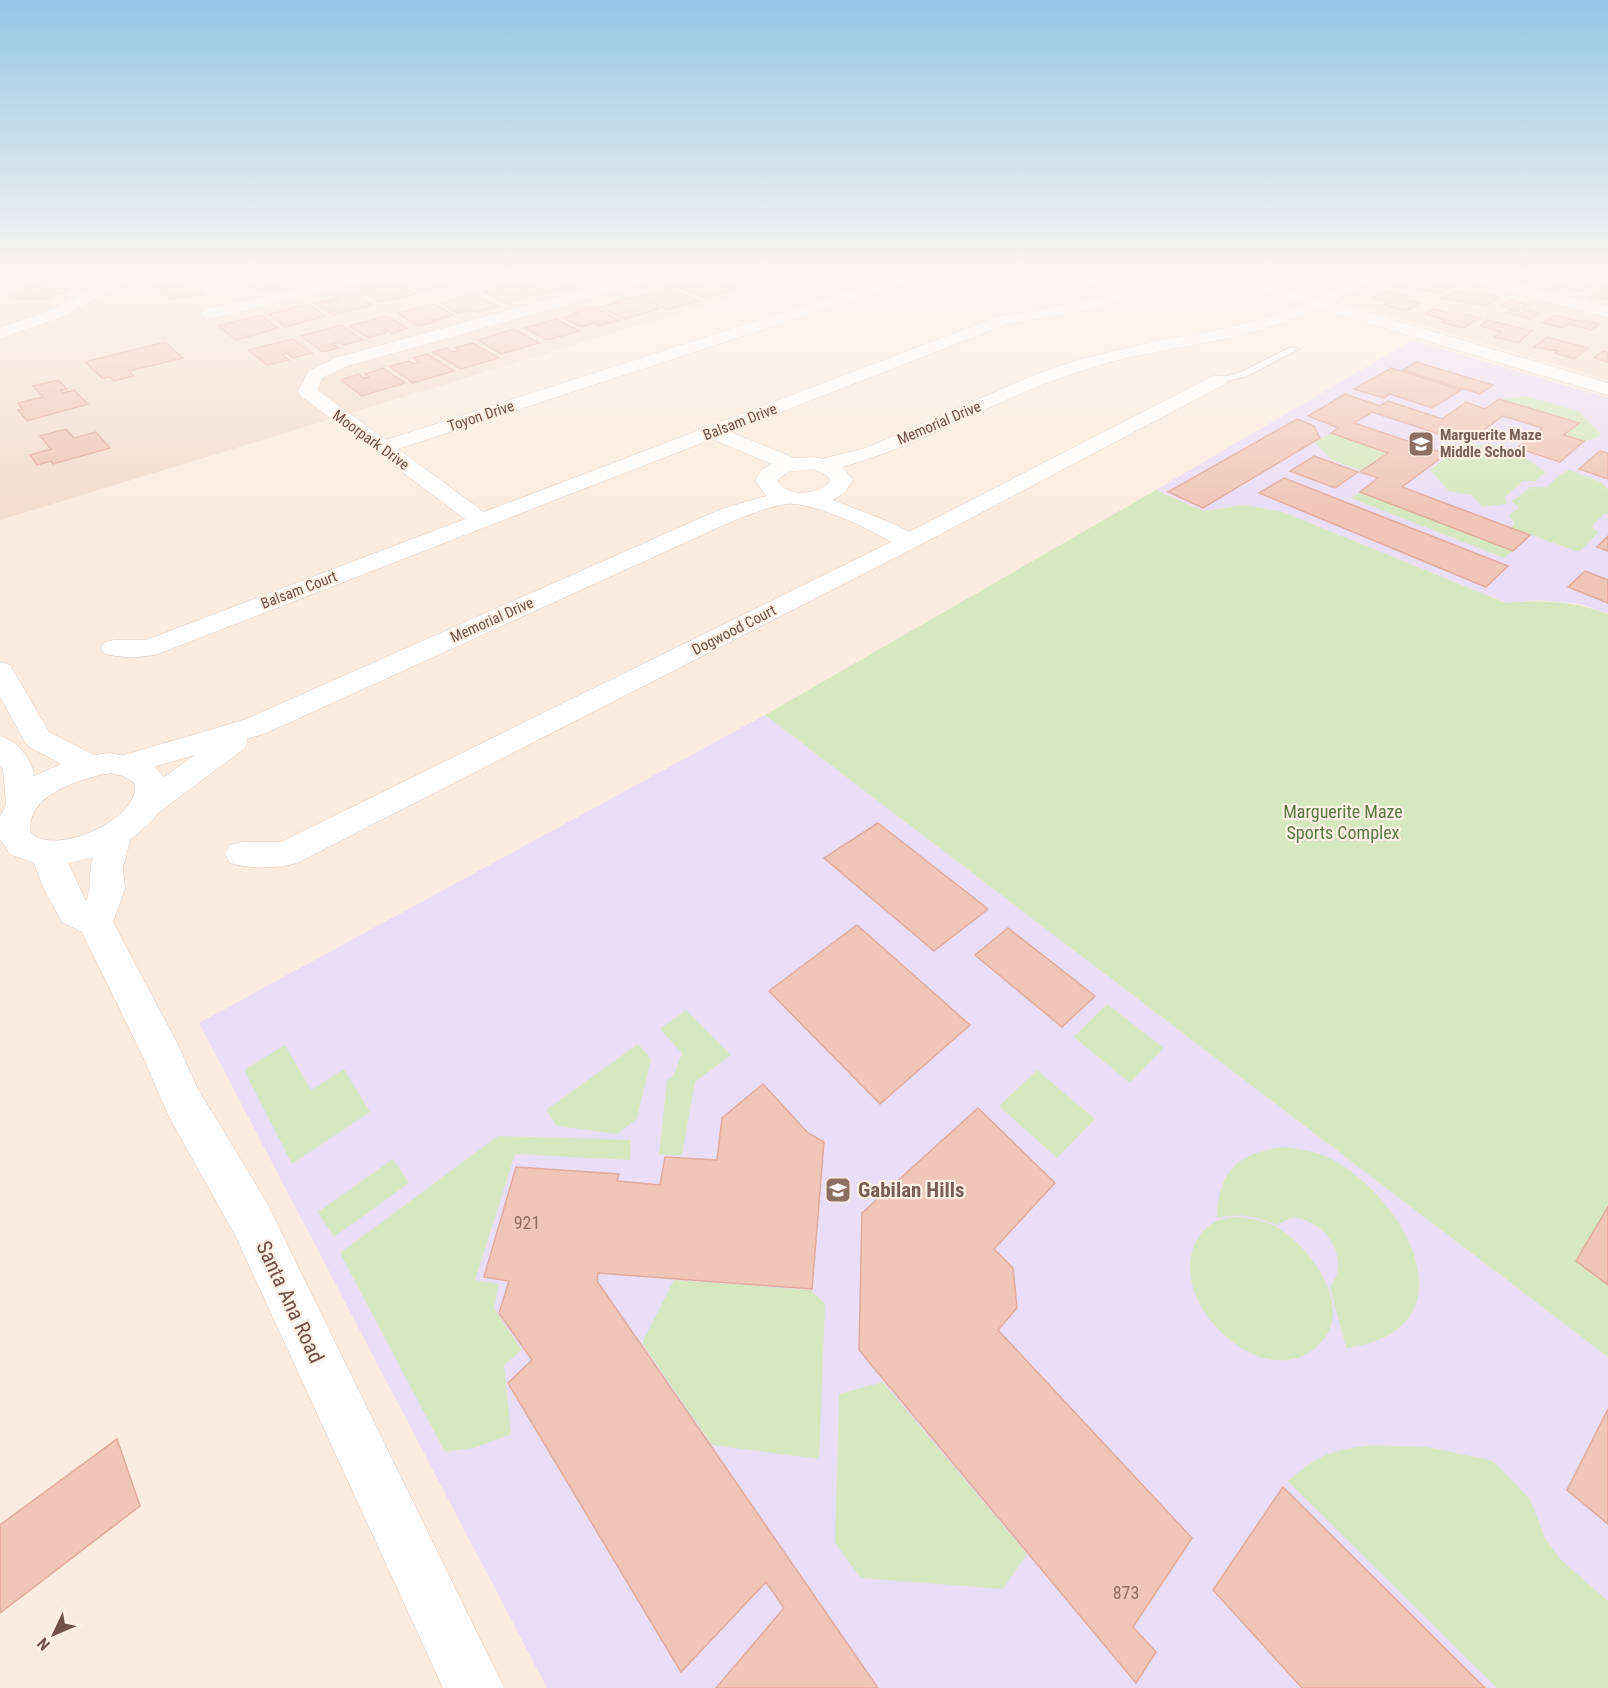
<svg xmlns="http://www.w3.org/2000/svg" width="1608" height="1688" viewBox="0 0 1608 1688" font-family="'Roboto Condensed',sans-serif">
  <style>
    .residential { fill: #f3ddce }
    .education { fill: #eaddf7 }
    .green { fill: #d5e8bf }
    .building { fill: #f0c6b8; stroke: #e2aa99; stroke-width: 1.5 }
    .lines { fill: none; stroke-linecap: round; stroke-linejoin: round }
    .service-casing { stroke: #dfc8bc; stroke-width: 2 }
    .minor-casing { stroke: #dfc8bc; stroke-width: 1 }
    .tertiary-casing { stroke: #dfc8bc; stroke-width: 1 }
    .service { fill: #fff; fill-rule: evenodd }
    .minor { fill: #fff; fill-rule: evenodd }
    .tertiary { fill: #fff; fill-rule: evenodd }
    .labels { text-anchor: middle; stroke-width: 4.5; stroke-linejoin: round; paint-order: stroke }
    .far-street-label { font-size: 15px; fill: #715148; stroke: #fff1e5 }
    .far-education-label { font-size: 15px; font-weight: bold; fill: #785e54; stroke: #fff1e5; text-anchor: start }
    .park-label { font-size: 18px; fill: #587741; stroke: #fff1e5 }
    .near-number-label { font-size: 18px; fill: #916e64 }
    .near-education-label { font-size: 21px; font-weight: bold; fill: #785e54; stroke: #fff1e5; text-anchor: start }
    .near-street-label { font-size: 21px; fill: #715148; stroke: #fff1e5 }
  </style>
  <rect width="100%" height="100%" fill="#fbecdf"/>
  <path class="residential" d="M0 273H810L0 520Z
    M1248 273H1608V380L1433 328Z"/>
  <path class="education" d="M1412 340 1608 398V614L1581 604 1538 600 1506 603 1283 512 1244 505 1203 511 1156 490Z
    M765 715 1608 1357V1688H547L199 1023Z"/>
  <path class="green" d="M1526 396 1578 411 1601 434C1589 445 1578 440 1564 435L1578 423 1499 399Z
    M1331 433 1388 453 1361 471 1332 460 1314 442Z
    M1494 445 1518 453 1546 472 1535 481H1523L1505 497 1507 504 1482 507 1472 495 1449 491 1430 470 1461 446Z
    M1569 470 1601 482 1608 489V514H1604L1592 526 1598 533 1580 551H1576L1512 528 1514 523 1509 515 1519 508 1512 501 1531 487H1547L1559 475Z
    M1156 490 1203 511 1245 505 1283 512 1506 603C1545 600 1571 601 1608 614V1357L765 715Z
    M1360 492 1513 551 1504 558 1351 498Z
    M1107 1004 1164 1048 1130 1083 1074 1037Z
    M686 1010 731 1055 695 1082 682 1155H659L667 1080 674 1075 682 1053 660 1029Z
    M638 1044 651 1059 637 1119 617 1134 557 1126 546 1110Z
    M285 1045 311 1090 344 1069 370 1112 292 1164 244 1070Z
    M1037 1070 1095 1119 1057 1158 999 1106Z
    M498 1136 631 1140 630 1160 515 1154 475 1280 499 1284 494 1308 522 1350 504 1365 511 1434 474 1448 445 1452 340 1253Z
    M1281 1147C1297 1148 1310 1150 1325 1156 1404 1192 1480 1330 1346 1348L1330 1287C1333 1282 1337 1276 1338 1270 1342 1246 1319 1219 1294 1218 1288 1218 1282 1222 1277 1225 1255 1216 1240 1213 1217 1218 1219 1171 1235 1155 1281 1147Z
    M393 1159 409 1183 334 1237 318 1212Z
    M1234 1217C1250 1218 1265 1220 1278 1228 1314 1250 1359 1314 1314 1349 1259 1393 1163 1299 1197 1240 1201 1232 1208 1225 1217 1221 1222 1219 1229 1218 1234 1217Z
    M674 1280 811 1290 825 1304 819 1459 712 1445 642 1343Z
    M883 1382 1027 1554 1003 1589 861 1578 835 1543 839 1394Z
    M1372 1445 1428 1447 1493 1461 1530 1499 1545 1538 1561 1560 1608 1601V1688H1497L1288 1481C1320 1453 1331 1451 1372 1445Z"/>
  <path class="building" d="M60 273H83L99 275 87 281 79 280 87 281 77 285 43 281Z
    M184 273H225L229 276 197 283Z
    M272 273H279L293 283 277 286 270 285 274 288 256 291 241 281Z
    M287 273H335L336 274 300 282Z
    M429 273H437L457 284 420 291 405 283 418 280 414 277Z
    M453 273H497L468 281Z
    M567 273H611L601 276 606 278 587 283Z
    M746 273H799L800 274 768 283 755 279 764 277H756Z
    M1286 273H1316L1302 281 1286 277 1291 275Z
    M1518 273H1543L1531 282 1512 277Z
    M1608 273V281L1581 274 1582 273Z
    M547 274H554L579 285 544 293 523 282Z
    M1416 276 1430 279 1426 282 1434 284 1438 282 1454 286 1440 294 1425 290 1420 292 1396 286Z
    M1556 276 1592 285 1581 291 1541 284Z
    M709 279 734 289 704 298 679 287 691 283 698 286 701 285 696 283Z
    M188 281 205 294 170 299 155 288Z
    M397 283 416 294 380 302 360 290Z
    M517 283 539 294 505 303 484 292Z
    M1605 286 1608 287V300L1591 297Z
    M32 287 70 289 63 293 54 292 60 293 49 299 9 298Z
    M669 287 676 292 698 301 667 310 639 297 654 293 660 295 665 294 657 291Z
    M1387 290 1409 296 1403 299 1420 303 1406 311 1384 305 1389 302 1373 298Z
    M1456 290 1473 294 1477 292 1499 297 1485 306 1442 298Z
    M353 293 372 305 333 315 315 303 333 299 340 300 335 297Z
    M472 293 498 307 476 312 472 310 457 313 442 304Z
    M632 297 658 309 625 319 600 307 615 303 623 304 616 301Z
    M1510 300 1528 305 1523 309 1539 313 1530 319 1506 313 1512 309 1501 306Z
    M308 304 326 316 285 327 269 314 287 310 294 311 289 308Z
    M434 304 454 315 437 320 430 319 436 322 418 326 397 313Z
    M594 307 619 320 599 326 594 323 581 327 563 318 577 314 574 313 580 311 578 310Z
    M1433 309 1452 314 1456 312 1480 318 1463 328 1441 322 1446 320 1425 314Z
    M261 315 278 328 236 340 218 326Z
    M1555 315 1582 322 1584 320 1600 324 1591 330 1569 324 1563 328 1543 323Z
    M387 316 407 328 392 334 386 330 383 331 386 333 368 338 349 326Z
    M556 319 580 331 547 340 525 328Z
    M1487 320 1532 331 1518 343 1494 337 1501 332 1480 326Z
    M341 325 363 340 343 345 339 342 332 344 338 348 323 352 301 336Z
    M514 329 539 343 501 354 478 340Z
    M1547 337 1588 348 1574 359 1555 353 1558 351 1534 347Z
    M293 339 312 353 293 358 287 353 282 355 289 360 267 365 248 350Z
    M165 342 183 358 129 371 134 376 114 381 110 377 102 378 85 362Z
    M473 343 499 358 461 369 433 352 447 348 453 352 460 350 455 348Z
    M1603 351 1608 352V362L1594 358Z
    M427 354 454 371 413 383 389 366 409 361 414 364 419 362 413 358Z
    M1416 362 1493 385 1480 394 1403 370Z
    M383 368 405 383 362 396 341 380 358 374 364 378 369 377 365 374Z
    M1391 368 1461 390 1432 408 1390 394 1384 398 1354 389Z
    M58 380 67 389 61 390 63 393 74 390 88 404 27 421 18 410 22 409 18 403 43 397 33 386Z
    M1345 394 1380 406 1388 401 1442 419 1466 402 1485 409 1499 399 1579 423 1564 435 1584 441 1560 462 1517 448 1542 428 1503 416 1466 443 1372 412 1354 423 1446 454 1402 487 1530 535 1513 551 1360 492 1378 478 1360 472 1388 453 1331 433 1339 428 1308 416Z
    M1297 419 1314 426 1320 438 1203 508 1168 492Z
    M66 429 74 438 96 432 110 448 53 464 51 461 37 465 30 455 51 449 40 436Z
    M1600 451 1608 453V479L1579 469Z
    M1314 456 1358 472 1335 488 1290 471Z
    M1284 478 1508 566 1486 587 1259 493Z
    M1608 536V551L1597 547Z
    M1585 571 1608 580V603L1568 587Z
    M878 823 988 909 934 951 824 858Z
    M857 925 970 1025 880 1104 769 991Z
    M1008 928 1095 996 1062 1027 975 955Z
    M763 1084 808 1133 824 1142 812 1289 598 1273 597 1281 878 1688H716L784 1608 766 1582 681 1672 508 1383 532 1360 499 1313 509 1281 484 1277 516 1167 619 1174 617 1181 660 1185 665 1157 717 1160 722 1118Z
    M978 1108 1055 1183 994 1249 1013 1268 1017 1308 998 1330 1192 1538 1133 1627 1156 1652 1136 1683 859 1350 862 1213Z
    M1608 1207V1285L1576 1261Z
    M1608 1409V1524L1567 1490Z
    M117 1439 140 1506 0 1613V1525Z
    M1283 1487 1485 1688H1302L1213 1590Z"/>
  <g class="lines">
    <g class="service-casing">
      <path id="service" d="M1291 347 1299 349 1247 376 1219 383 1214 380 1241 372Z"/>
    </g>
    <g class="minor-casing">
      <path id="minor" d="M125 273H144L59 318 0 338V328L48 311Z
        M365 273H394L387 277 208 319 200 314 208 309Z
        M645 273H671L669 276 347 366 322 378 317 390 386 440 905 273H929L927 276 398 449 484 512 997 317 1099 298 1108 294 1098 286 1067 276 1065 273C1087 273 1102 276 1121 288L1124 296 1122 299 1103 307 1007 324 730 432 795 458 813 457 822 459 866 448 1027 378 1074 361 1156 341 1227 328 1279 314 1318 298 1326 303 1324 306C1293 319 1262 331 1229 338 1181 348 1133 354 1087 369 1003 394 927 444 842 467L853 480 845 492 833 500 894 524 909 532 1213 376H1225L1228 380 1225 384 916 547 297 863C277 869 250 869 230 863L225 854 230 845 242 842H281L891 542C869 528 811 501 786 504 770 506 753 514 737 519L264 734 246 739 248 742 244 749 158 813 147 816 136 813 131 805 136 797 195 755 128 774 117 771 113 764 117 757 244 720 721 509 766 496 755 480 761 470 772 464 712 439 158 654C142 658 121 658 105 654L101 648 105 642 114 640H146L465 519 300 395 298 391 309 371 335 358ZM813 469 826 475 831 480C821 495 786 499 777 480L788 472Z
        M1448 273H1475L1608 307V317L1450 276Z"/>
    </g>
    <g class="tertiary-casing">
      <path id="tertiary" d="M1208 273H1233L1316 298 1366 273H1386L1332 302 1608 383V395L1210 276Z
        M0 662 10 665 49 732 94 755 110 753 141 759 154 765 166 780 167 790 160 809 153 820 130 840 123 868 125 889 113 922 176 1041 198 1089 268 1205 504 1688H443L236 1237 168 1115 144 1059 82 932 62 922 43 887 34 863 10 854 0 839V817L6 805 3 769 0 765V736C17 741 32 758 34 776L61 764 28 746 23 739 0 696ZM110 773 123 776 135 783C141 819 55 857 31 833 24 795 82 778 110 773ZM93 857C88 872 92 886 86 901L68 863Z"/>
    </g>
    <use href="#service" class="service"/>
    <use href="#minor" class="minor"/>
    <use href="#tertiary" class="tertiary"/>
  </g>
  <linearGradient id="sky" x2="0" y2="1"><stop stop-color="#93c7e6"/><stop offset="0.54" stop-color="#fdf6f1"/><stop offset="1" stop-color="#fdf6f1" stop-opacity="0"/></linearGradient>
  <rect width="1608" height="510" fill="url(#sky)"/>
  <defs>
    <g id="school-square" transform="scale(1.35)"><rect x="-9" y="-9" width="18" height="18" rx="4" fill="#8d6e63" stroke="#fff1e5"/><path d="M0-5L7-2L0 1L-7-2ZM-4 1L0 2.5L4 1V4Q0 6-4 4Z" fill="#fff"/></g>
  </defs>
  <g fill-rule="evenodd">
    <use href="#school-square" x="1421" y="444"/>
    <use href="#school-square" x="838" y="1190"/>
  </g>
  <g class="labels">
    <g class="far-street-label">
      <text transform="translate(481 416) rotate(-18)" y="5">Toyon Drive</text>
      <text transform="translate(740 422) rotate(-21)" y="5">Balsam Drive</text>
      <text transform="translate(939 423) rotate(-23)" y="5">Memorial Drive</text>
      <text transform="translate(371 440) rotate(36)" y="5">Moorpark Drive</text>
      <text transform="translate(299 590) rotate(-21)" y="5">Balsam Court</text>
      <text transform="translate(492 620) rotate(-24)" y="5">Memorial Drive</text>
      <text transform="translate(734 630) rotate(-27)" y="5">Dogwood Court</text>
    </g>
    <g class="far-education-label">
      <text x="1440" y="440">Marguerite Maze<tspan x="1440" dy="17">Middle School</tspan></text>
    </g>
    <g class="park-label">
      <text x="1343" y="818">Marguerite Maze<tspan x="1343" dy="21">Sports Complex</tspan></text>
    </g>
    <g class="near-number-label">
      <text x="527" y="1229">921</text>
      <text x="1126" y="1599">873</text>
    </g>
    <g class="near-education-label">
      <text x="858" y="1197">Gabilan Hills</text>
    </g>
    <g class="near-street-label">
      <text transform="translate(290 1302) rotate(65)" y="7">Santa Ana Road</text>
    </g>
  </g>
  <g transform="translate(54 1634) rotate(226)" stroke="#fff1e5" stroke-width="4.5" paint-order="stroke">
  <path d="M0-4.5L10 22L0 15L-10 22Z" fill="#715148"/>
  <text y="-9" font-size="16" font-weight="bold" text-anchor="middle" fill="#715148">N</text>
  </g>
</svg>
